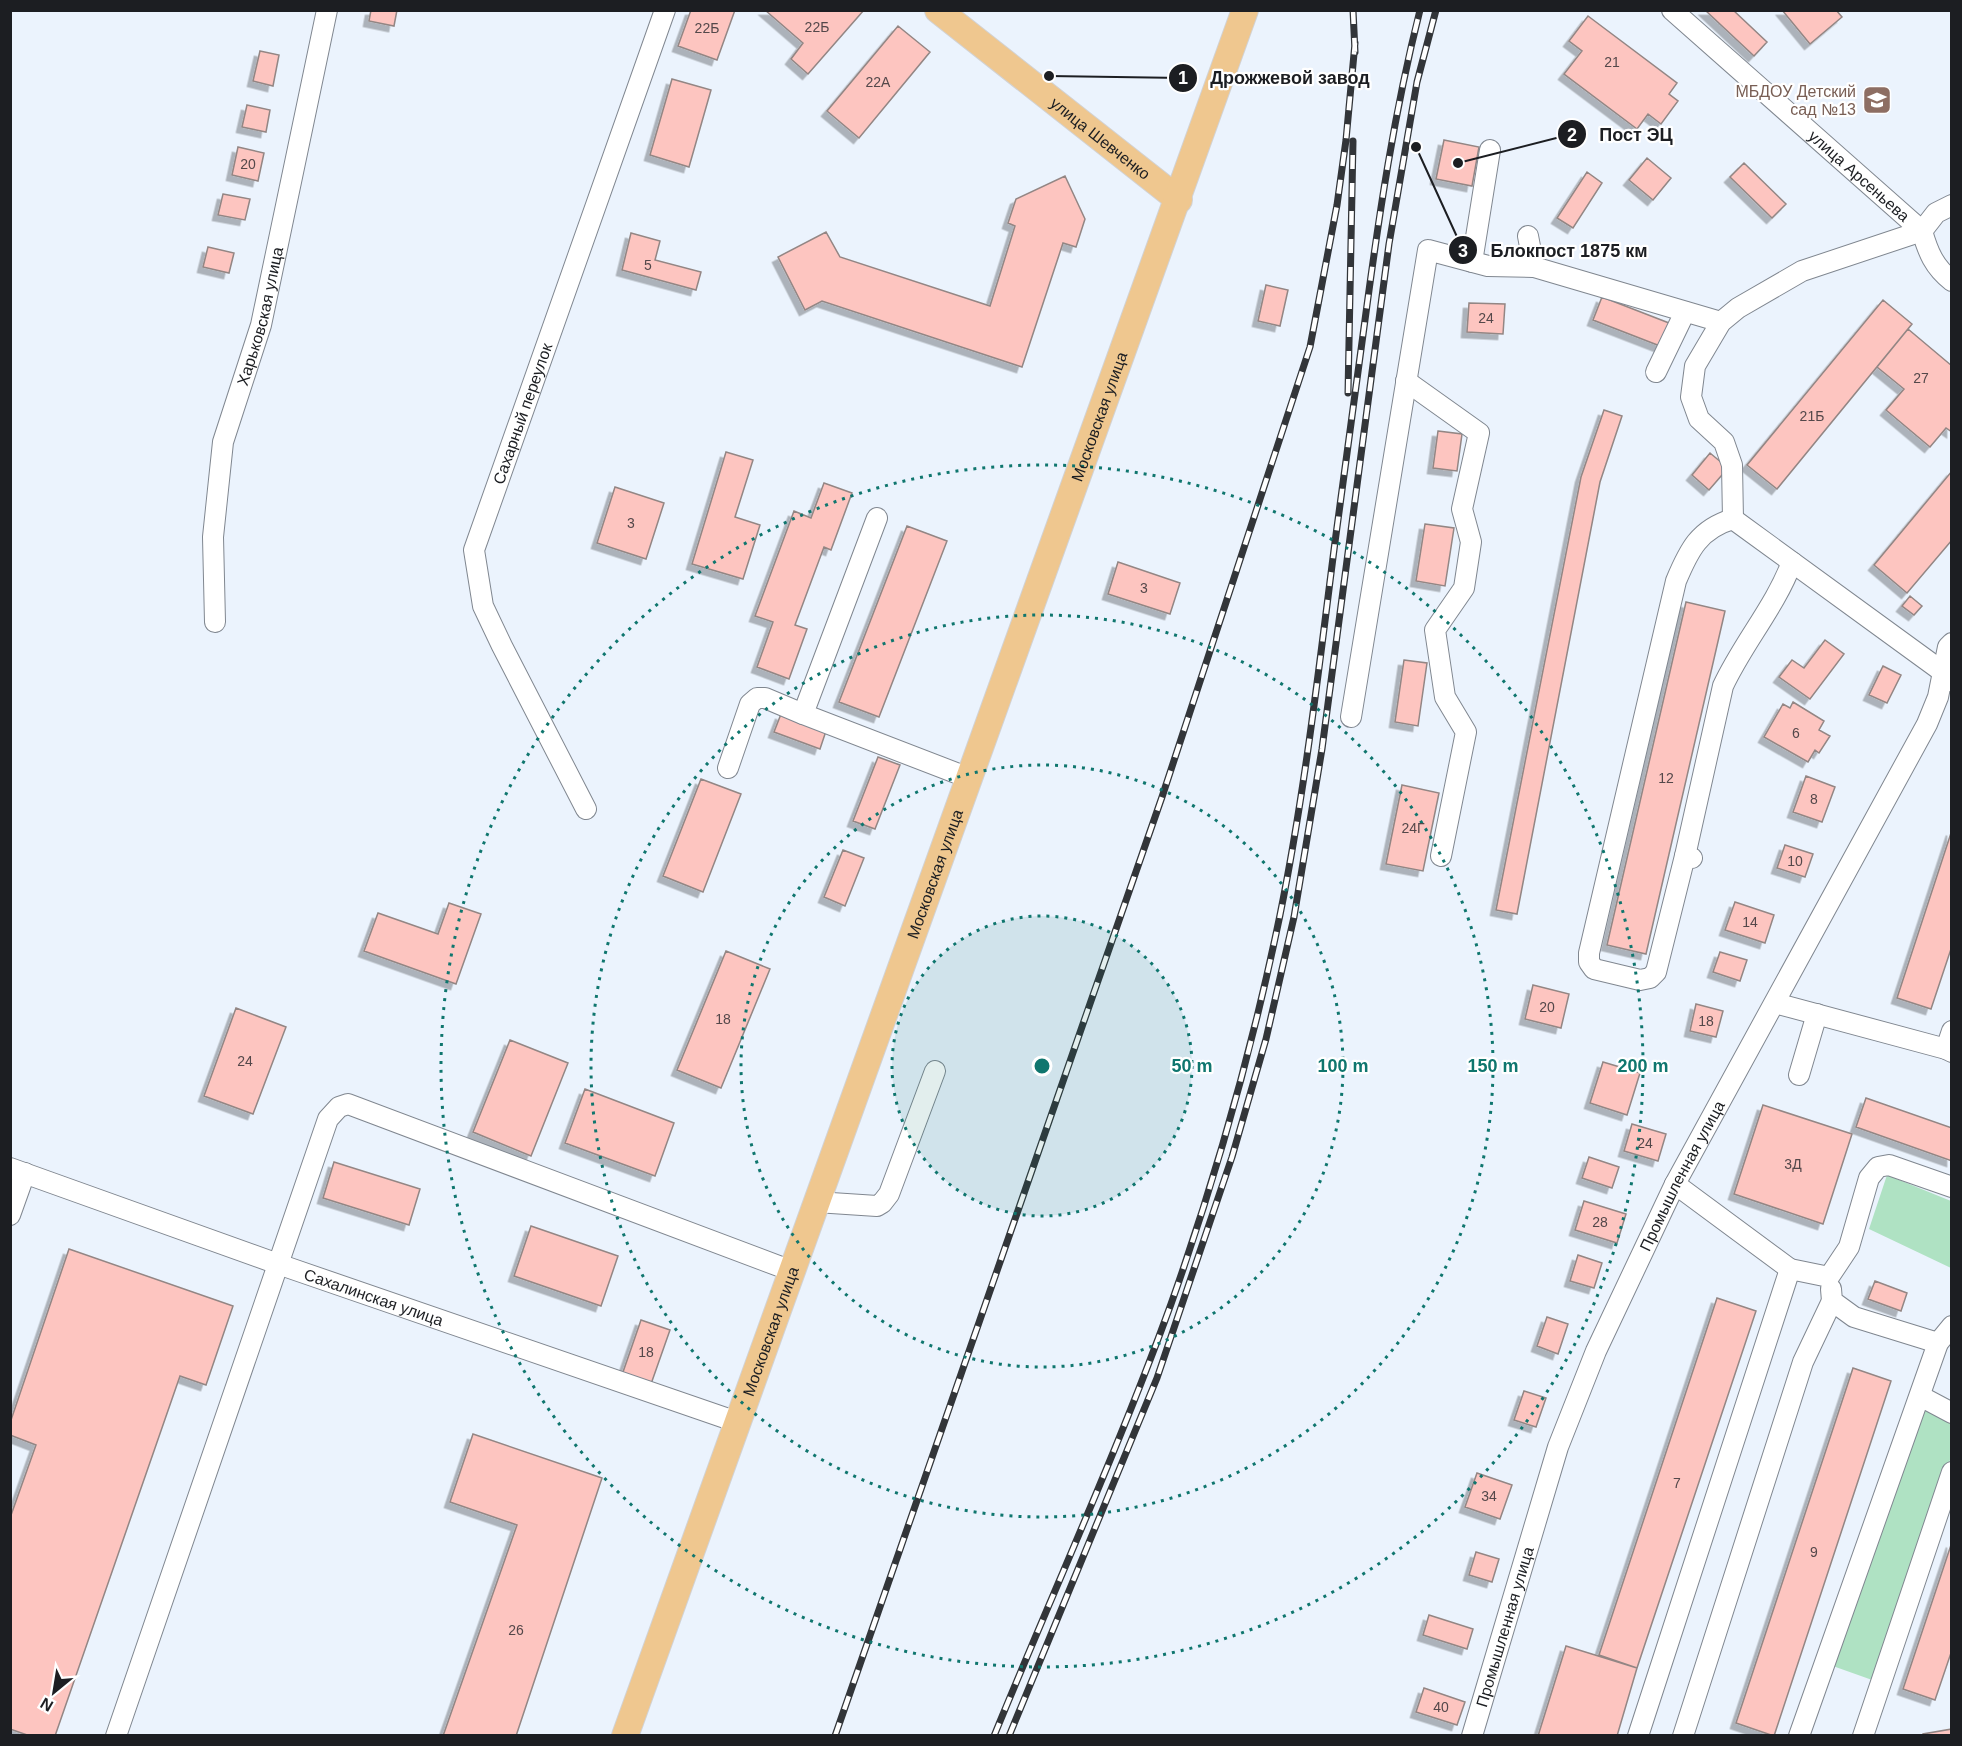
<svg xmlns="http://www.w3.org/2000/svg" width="1962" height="1746" viewBox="0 0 1962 1746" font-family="Helvetica,sans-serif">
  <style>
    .green { fill: #afe2c3 }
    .building { fill: #fdc5c0; stroke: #938684; stroke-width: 1.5; filter: url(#shadow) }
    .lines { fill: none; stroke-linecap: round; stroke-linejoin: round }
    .minor-casing { stroke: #808790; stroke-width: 22 }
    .major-casing { stroke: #d2d2d3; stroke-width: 28 }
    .minor { stroke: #fff; stroke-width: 20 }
    .major { stroke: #efc78f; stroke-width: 26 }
    .rail-casing { stroke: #323539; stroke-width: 7 }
    .rail { stroke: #fff; stroke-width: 4.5; stroke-dasharray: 14; stroke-linecap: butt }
    .ring { fill: none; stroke: #0f766e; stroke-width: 3; stroke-dasharray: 3 6 }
    .labels { text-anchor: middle; stroke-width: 4.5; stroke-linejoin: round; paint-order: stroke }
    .number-label { font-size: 14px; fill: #54484a }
    .education-label { font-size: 16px; fill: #785e54; stroke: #fff; text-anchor: end }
    .street-label { font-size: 16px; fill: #1c1e22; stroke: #fff }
    .centre { fill: #0f766e; stroke: #fff; stroke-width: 3 }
    .ring-label { font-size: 18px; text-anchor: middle; font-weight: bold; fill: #0f766e; stroke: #fff; stroke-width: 4.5; stroke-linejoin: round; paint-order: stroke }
    .leader { fill: none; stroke: #1c1e22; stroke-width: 2 }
    .callout-dot { fill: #1c1e22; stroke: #fff; stroke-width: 2 }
    .mark-label { font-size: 18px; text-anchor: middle; font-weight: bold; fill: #fff }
    .callout-label { font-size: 18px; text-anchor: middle; font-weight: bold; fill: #1c1e22; stroke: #fff; stroke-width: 4.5; stroke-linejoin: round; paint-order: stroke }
  </style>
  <defs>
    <filter id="shadow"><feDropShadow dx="-5.5" dy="5.5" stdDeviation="0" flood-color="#0004"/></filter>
  </defs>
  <rect width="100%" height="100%" fill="#ebf3fd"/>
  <path class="green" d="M1887 1175 1951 1201V1268L1869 1229Z
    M1922 1403 1951 1418V1457L1875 1681 1830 1665Z"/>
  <path class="building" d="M371 10H397L394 26 369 21Z
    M691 10H735L717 60 678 46Z
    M765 10H864L808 74 791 59 803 43Z
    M1705 10H1733L1767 42 1754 56Z
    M1782 10H1836L1842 17 1810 44Z
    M1588 16 1677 83 1669 94 1678 101 1661 124 1648 114 1637 129 1564 74 1582 51 1569 41Z
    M898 26 930 52 859 138 827 111Z
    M260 51 279 55 273 86 253 81Z
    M672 79 711 90 689 167 650 155Z
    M247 105 270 110 266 132 242 127Z
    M1444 140 1479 147 1472 186 1436 179Z
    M238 147 264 153 258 181 232 175Z
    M1647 158 1671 178 1653 200 1629 180Z
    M1744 163 1786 204 1772 218 1730 177Z
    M1587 172 1602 183 1573 228 1557 218Z
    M1065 176 1085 219 1076 247 1063 243 1022 367 822 301 805 310 778 257 826 232 840 257 990 306 1015 226 1008 223 1016 199Z
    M223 194 250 199 245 220 218 215Z
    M631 233 660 241 655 260 701 272 696 290 622 270Z
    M208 247 234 253 229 273 203 267Z
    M1266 285 1288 290 1280 326 1258 321Z
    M1602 297 1669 323 1660 346 1593 320Z
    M1883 300 1912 324 1777 489 1747 465Z
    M1469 303 1505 304 1503 334 1467 332Z
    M1908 329 1952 366V432L1946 428 1930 447 1886 410 1904 389 1877 367Z
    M1604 410 1622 416 1600 482 1517 914 1496 910 1581 477Z
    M1438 431 1462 434 1457 471 1433 468Z
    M726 452 753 460 735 517 760 525 743 579 692 564Z
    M1710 453 1728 468 1709 490 1692 475Z
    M1952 471V540L1907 593 1874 565Z
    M824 483 852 493 831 550 824 547 795 625 807 629 789 679 757 667 773 622 755 616 794 511 811 518Z
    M615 487 664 503 646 559 597 543Z
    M1425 524 1454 528 1445 586 1416 581Z
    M907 526 947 541 879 717 839 702Z
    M1118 562 1180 583 1170 614 1108 594Z
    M1910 596 1922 606 1914 615 1902 606Z
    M1686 602 1725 611 1646 954 1607 945Z
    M1825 640 1844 654 1810 699 1779 677 1792 660 1804 668Z
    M1404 660 1427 663 1418 726 1395 722Z
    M1883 666 1901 675 1887 703 1869 695Z
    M1793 702 1824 721 1819 730 1830 736 1819 753 1815 750 1808 762 1764 737 1783 704 1790 708Z
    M781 714 826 731 820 749 774 732Z
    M878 757 900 765 875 829 853 821Z
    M1806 776 1835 787 1822 822 1793 812Z
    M701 779 741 794 703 892 663 876Z
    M1402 785 1439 793 1423 871 1386 864Z
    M1952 830V946L1931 1009 1897 998Z
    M1785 845 1813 854 1805 877 1777 868Z
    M843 850 864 858 845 906 824 897Z
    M1735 902 1774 915 1765 943 1725 930Z
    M449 903 481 914 456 984 364 951 378 913 438 934Z
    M726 951 770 969 721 1088 677 1070Z
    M1720 952 1747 960 1740 981 1713 972Z
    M1533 985 1569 994 1561 1028 1525 1019Z
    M1696 1004 1723 1011 1716 1037 1690 1031Z
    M236 1008 286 1027 253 1114 204 1096Z
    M510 1040 568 1063 531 1156 473 1132Z
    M1603 1062 1640 1073 1627 1115 1590 1103Z
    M585 1089 674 1123 655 1176 565 1143Z
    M1866 1098 1952 1128V1161L1856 1127Z
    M1763 1105 1852 1134 1823 1224 1734 1194Z
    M1632 1124 1666 1134 1658 1161 1624 1151Z
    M1589 1157 1619 1167 1612 1188 1582 1178Z
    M334 1162 420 1189 409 1225 323 1198Z
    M1584 1201 1626 1214 1617 1243 1575 1230Z
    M531 1226 618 1256 601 1306 514 1276Z
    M69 1249 233 1306 206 1385 180 1376 55 1736H30L10 1729V1518L36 1445 10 1435V1423Z
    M1578 1255 1602 1263 1594 1288 1570 1281Z
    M1875 1281 1907 1293 1901 1311 1868 1299Z
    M1717 1298 1756 1311 1637 1668 1599 1655Z
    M1547 1317 1568 1324 1558 1354 1537 1346Z
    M641 1320 670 1330 651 1384 622 1375Z
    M1853 1368 1891 1381 1774 1736 1736 1723Z
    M1524 1391 1546 1398 1536 1427 1514 1420Z
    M473 1434 602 1478 516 1736H443L517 1525 450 1502Z
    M1477 1473 1512 1485 1500 1519 1465 1507Z
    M1952 1542V1650L1935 1700 1903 1689Z
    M1476 1552 1499 1559 1492 1582 1469 1575Z
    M1429 1615 1473 1629 1467 1649 1423 1635Z
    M1566 1646 1637 1668 1617 1736H1538Z
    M1424 1688 1465 1702 1457 1725 1416 1712Z
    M1952 1729V1736H1923V1734Z"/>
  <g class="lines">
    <g class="minor-casing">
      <g id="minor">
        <path id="s1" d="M1672 10 1922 231C1928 252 1934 267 1952 281"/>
        <path d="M1922 231 1936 213 1952 205"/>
        <path d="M1528 236 1534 267 1721 322"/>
        <path d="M1472 262 1490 150"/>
        <path d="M1656 372 1685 312"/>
        <path d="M1406 381 1479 433 1462 509 1471 542 1464 588 1435 630 1445 697 1466 732 1441 856"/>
        <path d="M877 518 803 714 969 778"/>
        <path d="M1733 519 1732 465 1724 442 1699 419 1691 397 1695 366 1721 322 1738 308 1802 271 1922 231"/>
        <path id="s2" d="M215 622 213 537 223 442 261 325 327 10"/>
        <path d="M1351 717 1428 250 1488 266 1534 267"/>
        <path d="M728 768 750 704 757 698H765L803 714"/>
        <path id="s3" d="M586 809 502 646 483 606 474 550 665 10"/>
        <path d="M1685 856 1723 686C1743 643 1775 607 1792 562"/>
        <path d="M1692 858 1685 856 1656 972 1650 978 1640 980 1594 969 1589 962V953L1676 581C1689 550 1699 529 1733 519L1943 672 1949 681"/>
        <path d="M1775 1003 1946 1049"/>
        <path d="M1952 1031 1946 1049 1952 1052"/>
        <path d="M1799 1075 1817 1014"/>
        <path id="s4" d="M10 1168 278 1264 737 1422"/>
        <path d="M1675 1184 1790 1269"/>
        <path d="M816 1202 877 1206 882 1203 889 1194 935 1071"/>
        <path d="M10 1215 25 1173"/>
        <path d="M1831 1289 1832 1301 1854 1317 1938 1343"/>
        <path d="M1920 1396 1952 1413"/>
        <path d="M116 1736 328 1119 339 1107 348 1104 792 1271"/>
        <path id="s5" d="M1472 1736 1558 1447 1596 1351 1675 1184 1927 724 1938 697 1948 647 1952 643"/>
        <path d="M1638 1736 1790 1269 1829 1277 1849 1247 1869 1178 1878 1167 1889 1165 1952 1187"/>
        <path d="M1683 1736 1803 1362 1832 1301"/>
        <path d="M1799 1736 1938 1343 1952 1326"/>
        <path d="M1863 1736 1952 1472"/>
      </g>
    </g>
    <g class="major-casing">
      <g id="major">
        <path id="s6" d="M938 10 1179 200"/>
        <path id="s7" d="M625 1736 1245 10"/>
      </g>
    </g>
    <use href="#minor" class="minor"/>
    <use href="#major" class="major"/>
    <g class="rail-casing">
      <path id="rail" d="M1353 10 1355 52
        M1348 393 1353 141
        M835 1736 1162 797 1310 347 1337 205 1346 140 1355 43
        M994 1736C1053 1592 1118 1450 1171 1304 1216 1177 1253 1046 1280 915 1305 791 1319 667 1335 542 1345 468 1355 394 1365 320 1379 215 1394 113 1420 10
        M1009 1736 1157 1378 1232 1157 1266 1039 1294 917 1322 749 1389 244 1417 82 1436 10"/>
    </g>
    <use href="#rail" class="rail"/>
  </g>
  <circle cx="1042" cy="1066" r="150" fill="#0f766e" fill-opacity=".12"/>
  <g class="ring">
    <circle cx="1042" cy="1066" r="150"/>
    <circle cx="1042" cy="1066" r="301"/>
    <circle cx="1042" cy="1066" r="451"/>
    <circle cx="1042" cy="1066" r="601"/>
  </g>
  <defs>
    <g id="school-square" transform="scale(1.5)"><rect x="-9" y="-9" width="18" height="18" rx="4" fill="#8d6e63" stroke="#fff"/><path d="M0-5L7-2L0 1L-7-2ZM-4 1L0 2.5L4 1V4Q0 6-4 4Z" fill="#fff"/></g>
  </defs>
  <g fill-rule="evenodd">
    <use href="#school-square" x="1877" y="100"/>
  </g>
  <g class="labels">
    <g class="number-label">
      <text x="817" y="32">22Б</text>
      <text x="707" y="33">22Б</text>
      <text x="1612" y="67">21</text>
      <text x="878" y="87">22А</text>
      <text x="248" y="169">20</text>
      <text x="648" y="270">5</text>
      <text x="1486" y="323">24</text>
      <text x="1921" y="383">27</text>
      <text x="1812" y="421">21Б</text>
      <text x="631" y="528">3</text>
      <text x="1144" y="593">3</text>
      <text x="1796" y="738">6</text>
      <text x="1666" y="783">12</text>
      <text x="1814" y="804">8</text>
      <text x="1413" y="833">24Г</text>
      <text x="1795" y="866">10</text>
      <text x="1750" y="927">14</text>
      <text x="1547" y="1012">20</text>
      <text x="723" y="1024">18</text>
      <text x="1706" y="1026">18</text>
      <text x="245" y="1066">24</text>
      <text x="1645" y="1148">24</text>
      <text x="1793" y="1169">3Д</text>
      <text x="1600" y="1227">28</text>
      <text x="646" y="1357">18</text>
      <text x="1677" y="1488">7</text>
      <text x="1489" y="1501">34</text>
      <text x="1814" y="1557">9</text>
      <text x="516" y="1635">26</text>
      <text x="1441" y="1712">40</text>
    </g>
    <g class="education-label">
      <text x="1856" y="97">МБДОУ Детский<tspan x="1856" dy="18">сад №13</tspan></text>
    </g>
    <g class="street-label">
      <text dy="6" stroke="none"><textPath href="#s6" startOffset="207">улица Шевченко</textPath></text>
      <text dy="6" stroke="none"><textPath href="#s1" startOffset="250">улица Арсеньева</textPath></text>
      <text dy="6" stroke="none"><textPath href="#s2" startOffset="312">Харьковская улица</textPath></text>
      <text dy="6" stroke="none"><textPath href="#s3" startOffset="429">Сахарный переулок</textPath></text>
      <text dy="6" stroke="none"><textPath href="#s7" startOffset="1402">Московская улица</textPath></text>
      <text dy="6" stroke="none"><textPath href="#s7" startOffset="916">Московская улица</textPath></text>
      <text dy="6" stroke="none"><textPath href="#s5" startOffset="600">Промышленная улица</textPath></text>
      <text dy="6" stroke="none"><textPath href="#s4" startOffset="386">Сахалинская улица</textPath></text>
      <text dy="6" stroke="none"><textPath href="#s7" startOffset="430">Московская улица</textPath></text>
      <text dy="6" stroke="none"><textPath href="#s5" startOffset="114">Промышленная улица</textPath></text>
    </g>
  </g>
  <circle cx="1042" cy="1066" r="9" class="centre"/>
  <g class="ring-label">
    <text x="1192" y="1072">50 m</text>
    <text x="1343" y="1072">100 m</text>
    <text x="1493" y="1072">150 m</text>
    <text x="1643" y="1072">200 m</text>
  </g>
  <path class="leader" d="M1049 76L1183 78M1458 163L1572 134M1416 147L1463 250"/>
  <g class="callout-dot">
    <circle cx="1049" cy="76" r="6"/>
    <circle cx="1458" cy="163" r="6"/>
    <circle cx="1416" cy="147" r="6"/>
    <circle cx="1183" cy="78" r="15"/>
    <circle cx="1572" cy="134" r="15"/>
    <circle cx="1463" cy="250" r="15"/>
  </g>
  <g class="mark-label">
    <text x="1183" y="84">1</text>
    <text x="1572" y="141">2</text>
    <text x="1463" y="257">3</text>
  </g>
  <g class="callout-label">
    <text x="1290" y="84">Дрожжевой завод</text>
    <text x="1636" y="141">Пост ЭЦ</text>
    <text x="1569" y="257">Блокпост 1875 км</text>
  </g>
  <rect width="1962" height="1746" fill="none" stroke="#1c1e22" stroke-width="24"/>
  <g transform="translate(54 1692) rotate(210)" stroke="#ffffff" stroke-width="4.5" paint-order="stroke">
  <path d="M0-4.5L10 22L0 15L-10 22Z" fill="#1c1e22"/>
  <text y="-9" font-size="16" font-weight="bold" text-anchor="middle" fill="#1c1e22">N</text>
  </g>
</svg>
